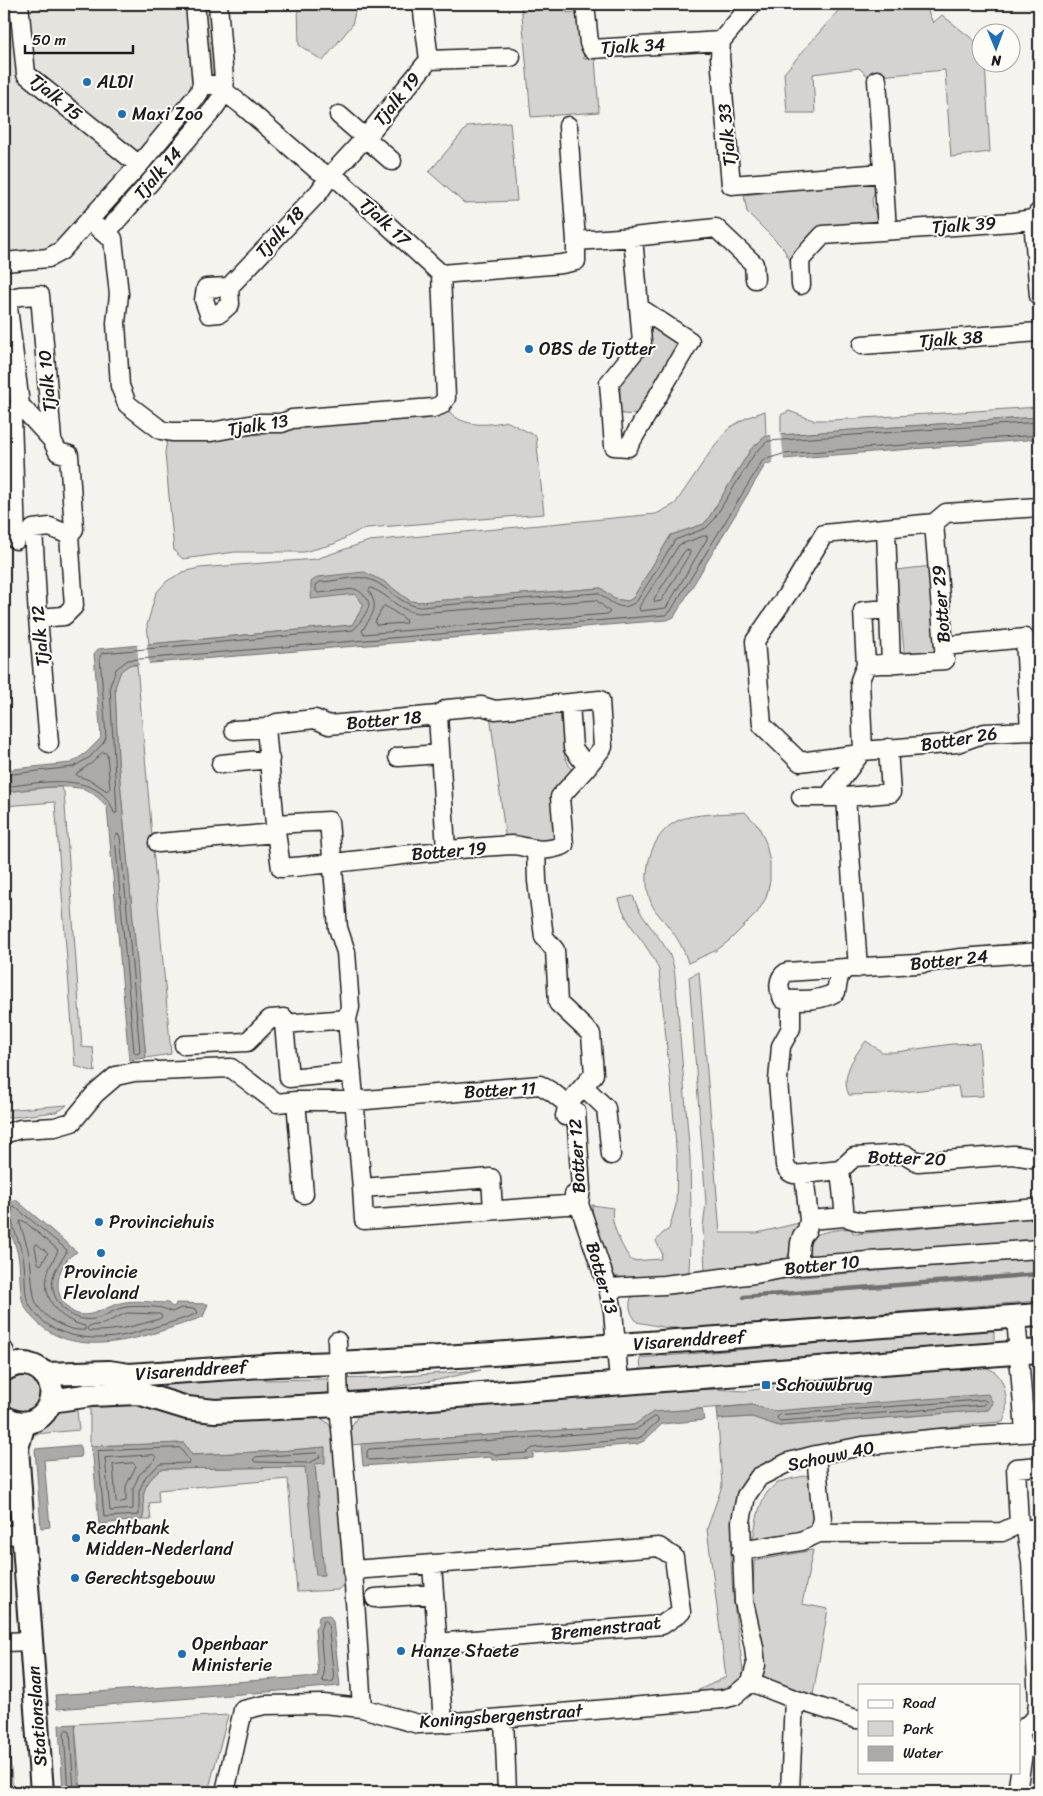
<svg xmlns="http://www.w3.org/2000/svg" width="1043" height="1796" viewBox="0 0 1043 1796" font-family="Sriracha,sans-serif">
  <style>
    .built { fill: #e4e3de }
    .green { fill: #d4d3cf; stroke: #787876 }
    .water { fill: #abaaa6; stroke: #72716f }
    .pier { fill: #f4f3ee }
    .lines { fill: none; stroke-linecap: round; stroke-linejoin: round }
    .shore { stroke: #555553; stroke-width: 1 }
    .stream { stroke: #72716f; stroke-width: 4.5 }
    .minor-casing { stroke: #1c1c1c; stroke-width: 21 }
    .major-casing { stroke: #1c1c1c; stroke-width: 26 }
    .minor { stroke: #fdfcf7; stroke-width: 18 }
    .major { stroke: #fdfcf7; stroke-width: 22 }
    .poi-dot { fill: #1f6fb2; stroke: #fdfcf7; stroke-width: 2 }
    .labels { text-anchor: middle; stroke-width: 4; stroke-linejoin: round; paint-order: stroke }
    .street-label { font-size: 18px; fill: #1c1c1c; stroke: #fdfcf7 }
    .poi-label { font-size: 18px; fill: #1c1c1c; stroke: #fdfcf7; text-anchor: start }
  </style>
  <rect width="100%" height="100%" fill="#f4f3ee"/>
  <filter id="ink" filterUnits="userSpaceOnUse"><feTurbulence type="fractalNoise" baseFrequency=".02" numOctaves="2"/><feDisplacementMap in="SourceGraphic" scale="10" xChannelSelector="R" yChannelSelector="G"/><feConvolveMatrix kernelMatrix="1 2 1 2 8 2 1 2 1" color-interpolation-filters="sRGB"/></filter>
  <g filter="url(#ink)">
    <path class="built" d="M4 4H195L202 86 54 248 4 250Z"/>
    <path class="green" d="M203 4H211L218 74 210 75Z
      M298 4H357L352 25 323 61 299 45Z
      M521 4H566L567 13 580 12 584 59 595 58 599 112 531 117Z
      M844 4H925L933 23 942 15 980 45V62L985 63 990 152 951 157 945 70 869 77 859 68 813 74 815 113H787L784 73Z
      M510 122 517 201 464 203 429 172 468 126Z
      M878 179 872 200 873 207 880 224 822 235 797 273 783 248 747 212 744 195Z
      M648 324H651L682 344 640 415 623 414 620 411V385L621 380Z
      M1039 407V417L781 435V415L789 411 813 420H832Z
      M765 411 766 436 751 449 708 519 704 524 671 535 633 598 628 601 614 599 601 588 419 602 410 601 383 581 318 577 343 594H355L364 605 352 625 149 644 147 625 156 593 167 581 183 572 199 568 316 559 369 541 656 514 675 504 715 445 729 428 746 418Z
      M450 412C463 427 488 426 506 421L536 436 544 514 367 528 360 530 334 544 304 552H235L183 559 174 551 165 453 167 440 266 434 284 426 440 415Z
      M932 566 938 657 905 661 896 570Z
      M129 665H137L171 1054 146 1058 118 760 115 687 120 671Z
      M560 701 565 757 573 773 562 839 547 845 506 842 489 706Z
      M51 787H61L64 792 82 1047 93 1048 95 1072 75 1066 55 802 4 806V792Z
      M745 812 759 827 766 843 770 863V881L766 898 757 913 730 940 717 950 688 963C684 949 677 937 668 926 663 919 656 913 652 905 640 878 649 835 677 821 692 813 728 814 745 812Z
      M633 896C641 919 656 931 667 950 672 958 674 967 675 976L690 1157 691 1212 689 1273C666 1275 629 1285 609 1273L594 1225 592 1205 613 1208C609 1222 623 1250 632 1261L661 1259 662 1253 656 1241 663 1233 669 1229 676 1205 677 1160 672 1096 659 970C649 944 626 927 619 899Z
      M699 972 720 1233H757L799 1223 795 1242 787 1258 729 1269 705 1271 703 1227 706 1203 689 977Z
      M866 1041 882 1052H896L952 1044 979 1043 983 1096 960 1097 958 1086 884 1094 849 1095C840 1076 854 1056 866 1041Z
      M67 1105 62 1109 56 1112 4 1118V1110Z
      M1039 1217V1236L1035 1241 826 1258 810 1256 809 1239C822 1230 838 1230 853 1228L852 1232 856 1234Z
      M1039 1258V1301L693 1328H668L637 1322C631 1314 628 1308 631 1298L639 1294 706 1290 790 1278Z
      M990 1329 994 1332V1342L641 1372 640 1358Z
      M985 1367C989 1369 993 1370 996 1373 1007 1383 1009 1410 1003 1422L972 1424 841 1441 760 1468C757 1469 753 1471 750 1473 746 1476 745 1482 743 1487 720 1541 736 1614 743 1671 740 1695 721 1692 700 1695L699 1690 726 1677 707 1529 722 1486 718 1419 752 1417 779 1426 988 1410 993 1403 773 1411 752 1405 654 1412 634 1425 350 1445V1429L360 1412 610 1393 715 1389 745 1391 817 1381 956 1368Z
      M481 1370 438 1380 374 1390 262 1397 235 1401H205L111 1385 237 1374 265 1380 381 1378Z
      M2 1393a19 19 0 1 1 38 0a19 19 0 1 1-38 0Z
      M90 1400 318 1416 328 1423 334 1432 349 1578 338 1590 297 1592 288 1479 158 1490 159 1502 149 1503 151 1520H142C146 1510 142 1502 144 1492 146 1482 154 1476 161 1469L306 1467 316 1575H323L315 1464 325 1447 280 1451 191 1455 184 1443 90 1446Z
      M73 1406 77 1411 79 1430 35 1434 23 1449 26 1436 52 1410Z
      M813 1474 814 1530 752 1543C757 1522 758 1494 778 1483 788 1478 803 1477 813 1474Z
      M813 1550 802 1604 828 1609 812 1701 764 1683 753 1601 754 1561Z
      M228 1715 208 1792H81L75 1724Z
      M7 1725 13 1792H4V1726Z"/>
    <path class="water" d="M1039 417V439L783 459 765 465 674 617 667 620 129 665 121 671 115 687 118 760 146 1058 129 1060 107 807C101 799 89 789 79 788 55 784 27 790 4 792V770L71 763 86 753 101 738 94 654 98 649 352 625 364 605 355 594 311 599V582L318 577 364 572 383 581 410 601 419 602 601 588 614 599 628 601 633 598 671 535 704 524 708 519 751 449 766 436Z
      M15 1199 77 1252C67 1257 62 1265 59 1276 57 1285 58 1294 63 1302 82 1330 105 1304 126 1302 140 1300 154 1303 168 1303L172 1307 175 1306 176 1303 208 1304 203 1317C155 1333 83 1363 39 1324 33 1319 26 1310 23 1303 20 1294 20 1272 19 1261 17 1242 4 1225 7 1206Z
      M988 1394 993 1403 988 1410 779 1426 752 1417 718 1419 717 1408 752 1405 774 1411Z
      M702 1409 704 1420 662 1424 644 1441 637 1444 533 1453V1458L492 1460 491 1457 363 1466 361 1444 634 1425 653 1412Z
      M184 1443 192 1455 280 1451 325 1447V1463L315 1464 324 1575H316L305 1467 161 1469C154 1475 146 1482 144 1492 142 1502 146 1510 142 1520L99 1524 93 1457 90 1446Z
      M80 1445 81 1457 44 1460 50 1527 41 1528 35 1449Z
      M329 1615 333 1621 340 1686 57 1709 55 1695 318 1676 315 1628 318 1624 319 1616Z
      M75 1724 79 1792H63L59 1725Z"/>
    <path class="pier" d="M781 432 784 461 773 465 771 433Z
      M147 642 149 666 139 667 137 643Z"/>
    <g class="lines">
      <path class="shore" d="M704 536H707V539L666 608 640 611 639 607 679 545Z
        M687 550 690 551V553L661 601 655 602 654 599 684 552Z
        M371 588C390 595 396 610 418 613L596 600 610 612 608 614 364 634 362 631C372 614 380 609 369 591Z
        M385 606 405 619 406 623 376 625 375 622 383 607Z
        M103 752 107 754 110 788 107 791 92 781 78 776 76 774 93 762Z
        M4 775 73 767 90 757 104 742 106 737 100 656 102 653 353 630C357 627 369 610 369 605 369 598 360 591 355 589L318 593 316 591V585L320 582C331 582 354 576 364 578 385 581 397 604 419 607L598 593C612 602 621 614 637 601L675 540 706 528 712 522 755 453 768 441 1039 422
        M4 787C37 783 101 769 114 813H117L110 686 116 669 128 660 665 615 670 612 763 460 783 454 1039 435
        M118 834 120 836 140 1051 139 1053 136 1054 134 1052 115 837Z
        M14 1206 67 1250C64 1259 56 1265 53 1277 49 1301 70 1323 95 1319 106 1317 115 1308 127 1307 134 1306 159 1306 165 1309 168 1310 169 1311 172 1312L181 1308 196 1309 198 1313C185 1319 169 1323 155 1327 144 1330 133 1334 121 1336 88 1342 44 1336 28 1302 23 1290 27 1264 21 1249 18 1238 6 1216 14 1206Z
        M21 1221H24L58 1250C56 1257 50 1264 48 1272 41 1299 59 1320 85 1326V1330C67 1332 37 1316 34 1296 31 1282 32 1267 29 1254 27 1244 23 1234 20 1224Z
        M37 1244 48 1253 41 1265 38 1263 35 1247Z
        M127 1313 160 1314 162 1317 159 1319C135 1326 114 1332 89 1331L87 1329 89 1326 103 1324Z
        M984 1400 987 1402 984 1405 780 1421 777 1418 779 1415Z
        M655 1417 658 1418V1421L641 1437 635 1439 533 1448 526 1453 497 1455 490 1452 370 1460 367 1458V1451L369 1449 635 1430Z
        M180 1448 189 1460V1463L160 1464 146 1476 139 1491V1515L104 1517 98 1451Z
        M318 1453 320 1455 319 1458 309 1463 256 1462 253 1460 256 1457Z
        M154 1455 156 1457V1459L139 1475 133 1489V1509L110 1511 105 1458Z
        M133 1463 136 1466 126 1486V1501L117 1503 116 1501 113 1465Z
        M326 1621 328 1623 334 1679 332 1682H324L322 1680 324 1674 320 1630 323 1622Z
        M68 1792 64 1732 67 1729 70 1732 74 1792"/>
      <path class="stream" d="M744 1297 1039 1274"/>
      <g class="minor-casing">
        <path id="minor" d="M19 4 26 74 139 165
          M218 4 225 92
          M422 4 429 60
          M585 4 589 43 592 49 721 41
          M752 4 721 41 720 57 731 185 883 173
          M877 80 887 230
          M202 84 215 85 225 92 242 105 316 169 341 182 441 274 562 264 576 261V241L633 237 716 228 754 264 755 279
          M339 115 392 161
          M568 126 576 241
          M1033 219 1039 296
          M97 227 105 234 212 111 225 92
          M105 234 113 239 119 294 116 323 120 386 127 404 161 430 172 432H211L260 423H282L292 419 433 408 441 405 446 398 441 274
          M633 237 642 342 609 383 614 446 628 447 690 341 640 308
          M4 262 48 258 61 251 139 165 199 93 202 84 195 4
          M801 285 800 260 823 235 1013 222 1033 219 1039 212
          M229 287 230 304 220 313 209 314 204 300 206 288 229 287 319 192 330 176 366 137 429 60 511 57
          M862 345 1039 332
          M20 405 52 440 58 452 69 455 74 529 69 535
          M934 523 946 513 1039 507
          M886 529 891 664
          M16 540 12 417 20 405 7 299 20 296 40 295 52 440
          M889 609 863 611 866 665 945 660 934 523 824 534 793 586 755 641 762 725 800 762 860 754 863 751 957 743 985 733 1030 731
          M38 618 64 616 74 606 69 535 50 527 33 529 38 618 49 743
          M944 646 1025 638 1030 731 1039 732
          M438 715 447 709 482 706 495 710 570 703
          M266 728 277 723 315 719 329 725 438 715 446 850
          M234 730 266 728 275 824 281 868C358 862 435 849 512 845 519 845 527 848 534 849 545 851 554 849 564 845L560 797 587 767 573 748 570 703 600 700 603 747 587 767
          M863 751 860 680 866 665
          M398 757 440 754
          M221 764 270 759
          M801 797H846L891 793 888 748
          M828 797 860 754
          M846 797 858 968
          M275 824 329 821 338 928 346 952 350 1007 347 1019 362 1188
          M158 843 276 833
          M536 849 537 881 544 937 555 950 558 1003 591 1034 594 1074 568 1104 565 1116
          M846 968 917 964 961 958 1039 952
          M846 968 839 976 836 992C821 1001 800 1001 783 999 778 989 777 978 787 972Z
          M791 1000V1028L781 1046 778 1081 785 1165C789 1175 794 1175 804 1174
          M347 1019 284 1024 289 1078 352 1072
          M184 1045 247 1042 270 1019 284 1018V1024
          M584 1087 606 1108 611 1155
          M296 1101 304 1194
          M4 1134 20 1129 55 1127 72 1122 95 1094 116 1076 134 1072 231 1068 277 1103 296 1101H355L540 1085 552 1092 576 1111 581 1189 579 1204
          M574 1195 579 1204 608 1288 613 1311 619 1382
          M493 1210 491 1178 362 1188 364 1220 579 1204
          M845 1217 861 1222 1039 1208
          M809 1220 845 1217 840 1170
          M798 1266 800 1243 802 1236 807 1230 809 1220 804 1174 840 1170 854 1157 905 1154 918 1162 1013 1155 1039 1159
          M608 1288 664 1285 755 1274 798 1266 1039 1249
          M1016 1317 1025 1432
          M337 1341 339 1405 353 1570 362 1708
          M4 1350 9 1366
          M1039 1466 1016 1468 1019 1524 1026 1530 1039 1527
          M819 1533 1002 1532 1019 1524
          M4 1535 24 1534
          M741 1551 801 1541 819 1533 822 1519 816 1455
          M432 1564 443 1723
          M353 1570 659 1547 674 1557 681 1612 662 1625 436 1643
          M375 1598 434 1594
          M4 1642 32 1641
          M751 1682 756 1665 754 1647 744 1602 741 1521 746 1496 759 1477 789 1462 816 1455 863 1446 940 1438 1039 1432
          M751 1682 794 1699 856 1719H859
          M504 1719 507 1792
          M1020 1731 1036 1718 1038 1703 1031 1562 1026 1530
          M225 1792 243 1710 265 1705 323 1704 362 1708 418 1724 443 1723 723 1699 734 1696 751 1682
          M790 1792 794 1699
          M1017 1792 1024 1747 1019 1730"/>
      </g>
      <g class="major-casing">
        <path id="major" d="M4 1370C13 1364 23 1362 33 1366 71 1382 45 1441 4 1417
          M44 1374 109 1372 129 1375 277 1365 338 1363 493 1354 1039 1315
          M51 1401 91 1395 138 1393 187 1408 215 1411 339 1405 1039 1351
          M24 1423 17 1448 42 1792"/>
      </g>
      <use href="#minor" class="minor"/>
      <use href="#major" class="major"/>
    </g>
  </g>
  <g class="poi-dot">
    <circle cx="87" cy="82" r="5"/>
    <circle cx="122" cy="114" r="5"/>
    <circle cx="529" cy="349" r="5"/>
    <circle cx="99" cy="1222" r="5"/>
    <circle cx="101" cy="1253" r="5"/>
    <rect x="761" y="1380" width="10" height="10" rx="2.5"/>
    <circle cx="76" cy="1538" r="5"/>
    <circle cx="75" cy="1578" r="5"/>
    <circle cx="401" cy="1651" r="5"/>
    <circle cx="182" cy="1654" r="5"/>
  </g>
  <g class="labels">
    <g class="street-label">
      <text transform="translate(633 46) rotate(-3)" y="6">Tjalk 34</text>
      <text transform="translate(56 97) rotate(40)" y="6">Tjalk 15</text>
      <text transform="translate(397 99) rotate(-51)" y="6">Tjalk 19</text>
      <text transform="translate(727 135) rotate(-95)" y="6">Tjalk 33</text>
      <text transform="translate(158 173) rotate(-49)" y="6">Tjalk 14</text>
      <text transform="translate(385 222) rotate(43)" y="6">Tjalk 17</text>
      <text transform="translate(964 225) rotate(-4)" y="6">Tjalk 39</text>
      <text transform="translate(280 232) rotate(-47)" y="6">Tjalk 18</text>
      <text transform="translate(951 339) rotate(-4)" y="6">Tjalk 38</text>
      <text transform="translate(47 381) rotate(-95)" y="6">Tjalk 10</text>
      <text transform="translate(258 425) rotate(-9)" y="6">Tjalk 13</text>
      <text transform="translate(941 604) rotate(-94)" y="6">Botter 29</text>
      <text transform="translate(40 636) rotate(-95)" y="6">Tjalk 12</text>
      <text transform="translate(384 720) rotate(-5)" y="6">Botter 18</text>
      <text transform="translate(959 739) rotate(-9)" y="6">Botter 26</text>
      <text transform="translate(449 851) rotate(-5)" y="6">Botter 19</text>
      <text transform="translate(949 960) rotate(-6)" y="6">Botter 24</text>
      <text transform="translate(500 1090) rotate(-3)" y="6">Botter 11</text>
      <text transform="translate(577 1156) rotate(-93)" y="6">Botter 12</text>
      <text transform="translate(907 1158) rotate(2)" y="6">Botter 20</text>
      <text transform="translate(822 1265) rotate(-6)" y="6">Botter 10</text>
      <text transform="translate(602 1278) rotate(74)" y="6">Botter 13</text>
      <text transform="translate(689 1340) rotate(-4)" y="6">Visarenddreef</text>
      <text transform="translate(191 1370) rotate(-4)" y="6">Visarenddreef</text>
      <text transform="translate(831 1456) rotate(-12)" y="6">Schouw 40</text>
      <text transform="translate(606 1628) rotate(-6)" y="6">Bremenstraat</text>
      <text transform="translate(37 1716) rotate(-94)" y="6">Stationslaan</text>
      <text transform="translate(501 1716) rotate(-4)" y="6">Koningsbergenstraat</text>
    </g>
    <g class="poi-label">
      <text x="97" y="88">ALDI</text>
      <text x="132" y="120">Maxi Zoo</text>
      <text x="539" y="355">OBS de Tjotter</text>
      <text x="109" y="1228">Provinciehuis</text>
      <text x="101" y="1278" text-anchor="middle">Provincie<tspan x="101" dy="21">Flevoland</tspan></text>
      <text x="776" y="1391">Schouwbrug</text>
      <text x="86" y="1534">Rechtbank<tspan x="86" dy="21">Midden-Nederland</tspan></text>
      <text x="85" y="1584">Gerechtsgebouw</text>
      <text x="192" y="1650">Openbaar<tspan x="192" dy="21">Ministerie</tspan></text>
      <text x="411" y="1657">Hanze Staete</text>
    </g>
  </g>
  <rect width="1043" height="1796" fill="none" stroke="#fdfcf7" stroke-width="20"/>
  <rect x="10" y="10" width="1023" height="1776" fill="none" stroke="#1c1c1c" stroke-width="2" filter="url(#ink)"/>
  <rect x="858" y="1684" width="162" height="90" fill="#fdfcf7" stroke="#a3a29f"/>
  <rect x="868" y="1700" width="25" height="8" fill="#fdfcf7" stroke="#a3a29f"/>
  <text x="903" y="1708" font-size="15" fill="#1c1c1c">Road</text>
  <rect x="868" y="1721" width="25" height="15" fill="#d4d3cf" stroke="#a3a29f"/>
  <text x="903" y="1734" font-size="15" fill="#1c1c1c">Park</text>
  <rect x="868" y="1746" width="25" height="15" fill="#abaaa6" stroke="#a3a29f"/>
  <text x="903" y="1758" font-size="15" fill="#1c1c1c">Water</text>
  <g transform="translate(996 48) rotate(179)"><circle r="24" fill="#fdfcf7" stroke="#a3a29f"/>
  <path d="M0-4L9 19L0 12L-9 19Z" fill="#1f6fb2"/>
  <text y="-8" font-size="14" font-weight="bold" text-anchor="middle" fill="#1c1c1c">N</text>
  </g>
  <path d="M25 45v8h108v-8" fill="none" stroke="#1c1c1c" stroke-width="2.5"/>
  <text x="32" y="45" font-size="15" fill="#1c1c1c" stroke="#fdfcf7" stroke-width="4" paint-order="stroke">50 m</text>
</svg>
